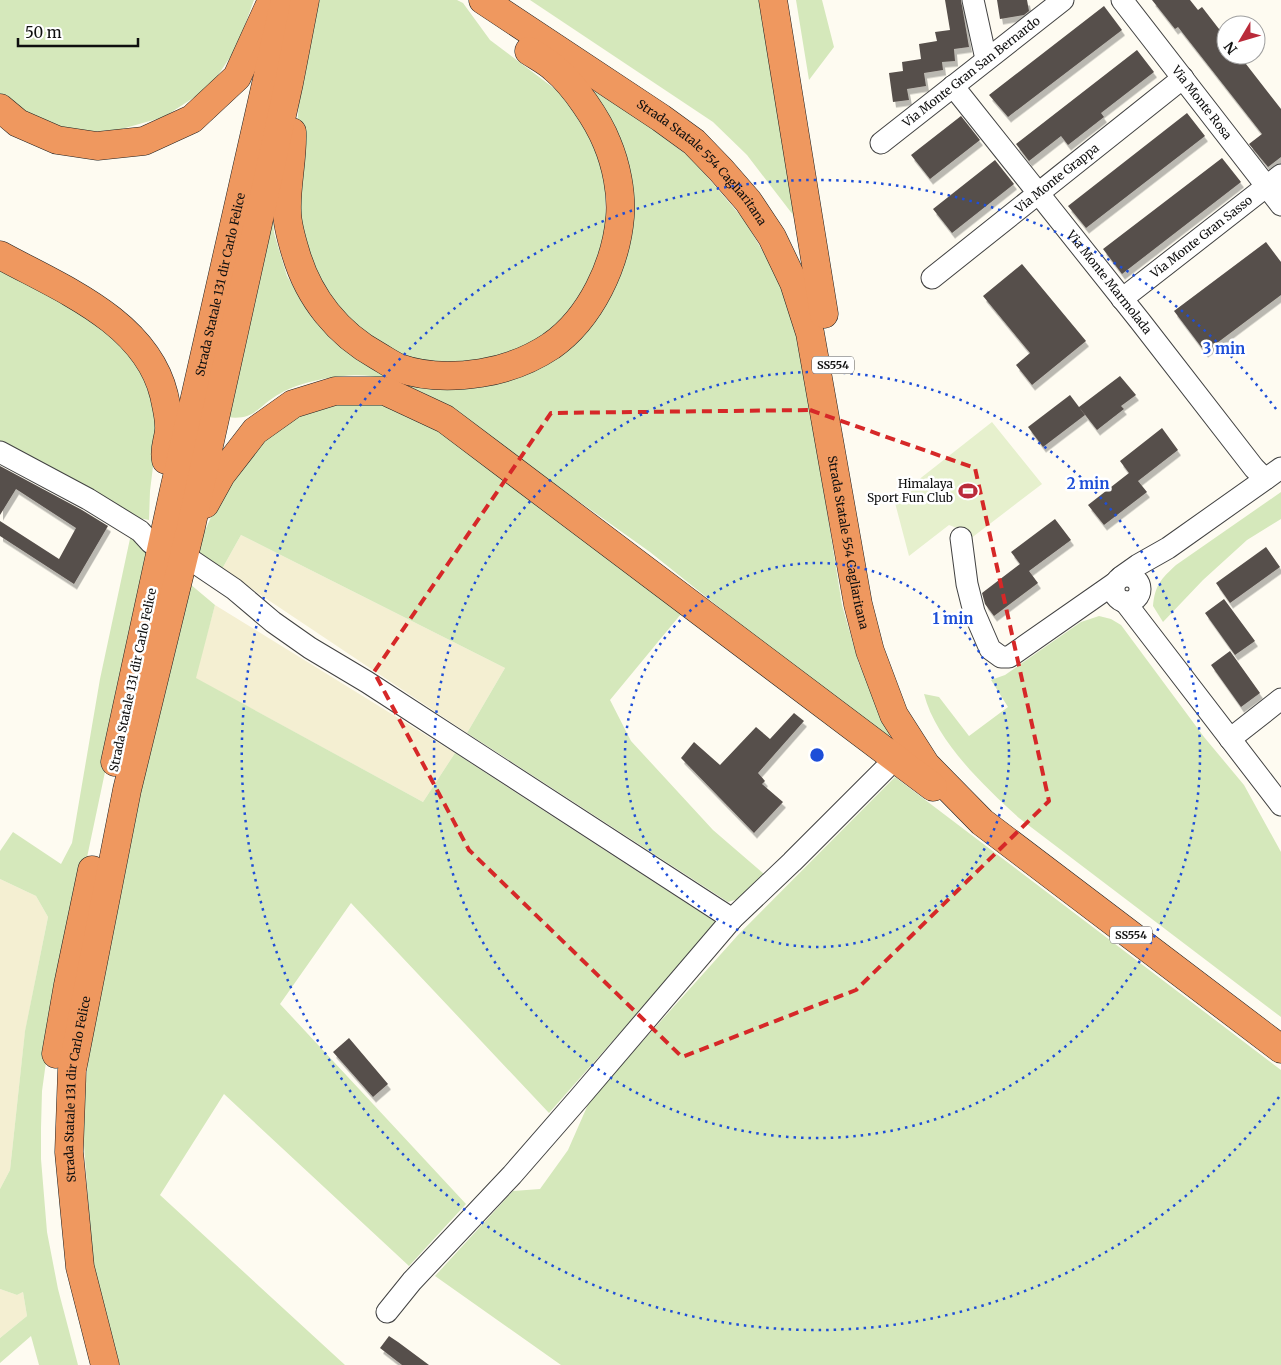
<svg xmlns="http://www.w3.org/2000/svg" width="1281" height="1365" viewBox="0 0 1281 1365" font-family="Merriweather,serif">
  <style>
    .farmland { fill: #f4efd2 }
    .green { fill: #d5e8bb }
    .pitch { fill: #e6f0cd }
    .building { fill: #574f4b; filter: url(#shadow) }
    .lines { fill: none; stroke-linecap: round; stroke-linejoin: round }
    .minor-casing { stroke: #424242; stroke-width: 23 }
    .highway-casing { stroke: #202020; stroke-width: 29 }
    .minor { stroke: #fff; stroke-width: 21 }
    .highway { stroke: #ef985f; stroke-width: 28 }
    .marked { fill: none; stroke: #d62828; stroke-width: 4; stroke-dasharray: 10 6; stroke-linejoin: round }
    .ring { fill: none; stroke: #1d4ed8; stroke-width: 2.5; stroke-dasharray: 2.5 5 }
    .labels { text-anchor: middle; stroke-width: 5; stroke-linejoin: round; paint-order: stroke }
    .shield { fill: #fff; stroke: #575757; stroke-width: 1 }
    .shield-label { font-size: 11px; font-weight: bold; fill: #0f0f0f }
    .street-label { font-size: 12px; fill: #0f0f0f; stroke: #fff }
    .poi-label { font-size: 12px; fill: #0f0f0f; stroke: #fff; text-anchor: end }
    .centre { fill: #1d4ed8; stroke: #fff; stroke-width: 2.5 }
    .ring-label { font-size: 15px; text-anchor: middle; font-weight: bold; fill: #1d4ed8; stroke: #fff; stroke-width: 5; stroke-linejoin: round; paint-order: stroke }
  </style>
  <defs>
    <filter id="shadow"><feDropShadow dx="3" dy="5.5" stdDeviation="0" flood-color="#0004"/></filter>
  </defs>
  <rect width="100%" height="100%" fill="#fefbf1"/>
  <path class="farmland" d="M241 535 505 668 467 733 222 569Z
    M215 605 455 753 423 802 195 678Z
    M0 879 36 896 48 917 25 1032 10 1170 0 1189Z
    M0 1289 17 1295 23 1292 27 1316 0 1338Z"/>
  <path class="green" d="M0 0H254L237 47 210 87 164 117 118 130 78 132 48 124 0 97Z
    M313 0H457L463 3 490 40 559 92 579 114 599 150 605 186 606 223 602 250 590 281 576 304 556 325 532 342 514 350 482 360 439 364 401 356 331 313 300 240 297 134 300 78Z
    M530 0H760L800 224 747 155 713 122Z
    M796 0H822L834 47 809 80Z
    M579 82 638 118 692 159 745 221 780 281 799 336 842 605 859 664 892 732 885 740 650 552 435 399C415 388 393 379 370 376 346 373 302 381 281 393 258 405 256 421 227 417L271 197 274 233 287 276 310 315 333 341 365 363 540 366 626 219Z
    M0 266 105 327 140 368 152 402 157 434 150 491 149 520 133 517 0 445Z
    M335 395 410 408 681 614 610 700 631 741 713 830 764 874 742 898 728 902 467 733 505 668 241 535 222 569 195 553 220 497 248 445Z
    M1281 492V519L1247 540 1203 580 1163 622 1153 606C1155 585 1161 579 1176 565Z
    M131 534 152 549 50 1033 42 1091 41 1128V1159L47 1232 58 1289 78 1365H39L31 1336 0 1363V1338L27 1316 23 1292 17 1295 0 1289V1189L10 1170 25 1031 48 917 36 896 0 879V851L13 832 61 864 72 843 100 679Z
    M190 584 215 605 196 678 423 802 455 753 717 923 549 1113 351 903 280 1004 466 1204 409 1266 224 1094 160 1195 345 1365H119L93 1265 82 1119 93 1014 136 803Z
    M1099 616 1111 619 1121 625 1204 737 1244 785 1281 852V1017L1019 818C984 786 936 741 924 694L939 697 969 736 1008 707 991 680 1005 675 1081 622Z
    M895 777 1281 1070V1365H561L435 1276 513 1191 540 1189 568 1150 590 1100 738 935Z"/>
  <path class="pitch" d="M992 422 1042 484 970 539 962 530 949 525 909 556 894 499Z"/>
  <path class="building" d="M945 0H961L969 47 954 49 955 61 942 62 943 70 924 73 926 86 907 89 909 100 893 102 889 73 903 71 902 62 921 59 919 44 937 41 935 32 950 30Z
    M997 0H1027L1029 11 1024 15 1000 19Z
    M1152 0H1190L1198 10 1202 7 1226 38V55H1239L1281 109V157L1268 167 1249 144 1262 134 1178 27 1175 29Z
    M1104 6 1122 30 1008 117 989 95Z
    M1137 50 1154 72 1101 113 1104 117 1068 145 1061 136 1029 161 1016 144Z
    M1187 113 1205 136 1086 228 1068 206Z
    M961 116 980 140 930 179 911 155Z
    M1222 158 1241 182 1122 274 1103 249Z
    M995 160 1014 184 952 233 933 209Z
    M1266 242 1281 262V295L1205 352 1174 311Z
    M1022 264 1086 341 1032 385 1016 365 1030 353 983 296Z
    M1120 376 1136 395 1121 406 1124 409 1097 430 1079 407Z
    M1070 395 1085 415 1043 447 1028 427Z
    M1162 428 1178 450 1138 481 1147 492 1104 525 1088 505 1129 473 1120 461Z
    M0 466 82 510 108 526 74 584 0 536V521L59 559 76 528 16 489 0 515Z
    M1055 519 1071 540 1029 571 1038 583 994 616 985 604 982 593 1020 564 1011 552Z
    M1266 547 1280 567 1230 603 1216 583Z
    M1224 599 1255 641 1235 655 1205 613Z
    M1230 651 1260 693 1241 707 1211 665Z
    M794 713 804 721 758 773 765 781 762 784 783 802 754 833 681 758 694 742 720 765 756 727 770 739Z
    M349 1038 388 1084 373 1097 333 1052Z
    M389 1336 398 1342 429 1365H402L380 1348Z"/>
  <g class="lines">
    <g class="minor-casing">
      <g id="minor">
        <path d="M973 0 986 59"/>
        <path id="s1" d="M1122 0 1281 205"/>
        <path id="s2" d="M953 86 1140 321 1254 468 1265 479"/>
        <path id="s3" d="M881 143 1063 0"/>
        <path id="s4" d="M932 278 1183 78"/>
        <path id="s5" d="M1122 299 1281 175"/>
        <path d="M0 452 88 499 140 531 151 543"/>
        <path d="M961 538 967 584 974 612 990 649 1001 657H1009L1115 583"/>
        <path d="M191 560 234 589 273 622 310 648 367 682 732 919"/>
        <circle cx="1127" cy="589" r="13"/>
        <path d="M1121 577 1138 565 1168 548 1281 468"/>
        <path d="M1125 602 1281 805"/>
        <path d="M1230 739 1281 699"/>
        <path d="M387 1312 412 1281 512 1175 580 1097 732 919 792 862 895 759"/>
      </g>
    </g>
    <g class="highway-casing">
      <g id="highway">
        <path id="s6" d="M483 0 661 118 694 142 721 170 748 201 772 237 794 283 810 333 858 604 870 651 894 715 926 765 982 822 1281 1049"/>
        <path d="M773 0 824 314"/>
        <path d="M0 108 18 123 57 140 97 146 144 141 192 119 237 77 272 0"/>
        <path d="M292 132C293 159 286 185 287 211 287 225 292 241 296 254 309 298 338 334 378 356 385 360 392 365 399 368 424 377 455 377 481 373 506 369 530 360 551 346 591 318 616 264 620 217 622 193 616 164 607 143 598 120 574 85 555 69 548 62 538 57 529 51"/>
        <path d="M0 255C60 288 146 321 164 395 166 405 169 416 169 426 170 437 163 448 166 460"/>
        <path d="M205 504 221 475 255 431 293 404 335 391H385L445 419 933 787"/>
        <path id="s7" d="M115 762 174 490 285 0"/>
        <path d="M56 1054 68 985 92 870"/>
        <path id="s8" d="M105 1365 80 1267 69 1152 72 1070 127 790 191 527 289 83 305 0"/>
      </g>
    </g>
    <use href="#minor" class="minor"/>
    <use href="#highway" class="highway"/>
  </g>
  <path class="marked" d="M810 410 975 468 1049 801 856 990 682 1057 469 850 374 672 551 413Z"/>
  <g class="ring">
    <circle cx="817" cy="755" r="192"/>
    <circle cx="817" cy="755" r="383"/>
    <path d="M1279 1097A575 575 0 1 1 1279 413"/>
  </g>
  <defs>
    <g id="stadium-bare" transform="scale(1.5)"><path d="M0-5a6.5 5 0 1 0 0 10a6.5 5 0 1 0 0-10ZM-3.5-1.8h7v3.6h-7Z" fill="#ba2b3a" stroke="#fff" stroke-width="2.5" paint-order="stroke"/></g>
  </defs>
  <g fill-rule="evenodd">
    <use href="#stadium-bare" x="968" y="491"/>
  </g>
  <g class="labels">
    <g class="shield">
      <rect x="812" y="356.5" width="42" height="17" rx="4"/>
      <rect x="1110" y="926.5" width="42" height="17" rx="4"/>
    </g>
    <g class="shield-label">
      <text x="833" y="369">SS554</text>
      <text x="1131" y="939">SS554</text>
    </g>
    <g class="street-label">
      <text dy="4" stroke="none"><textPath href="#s3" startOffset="115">Via Monte Gran San Bernardo</textPath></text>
      <text dy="4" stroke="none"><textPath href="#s1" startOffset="130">Via Monte Rosa</textPath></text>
      <text dy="4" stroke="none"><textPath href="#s6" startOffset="274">Strada Statale 554 Cagliaritana</textPath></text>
      <text dy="4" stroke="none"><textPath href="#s4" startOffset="160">Via Monte Grappa</textPath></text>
      <text dy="4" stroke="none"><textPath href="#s5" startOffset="101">Via Monte Gran Sasso</textPath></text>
      <text dy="4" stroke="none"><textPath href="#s2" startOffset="251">Via Monte Marmolada</textPath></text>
      <text dy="4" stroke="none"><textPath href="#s7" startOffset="489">Strada Statale 131 dir Carlo Felice</textPath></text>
      <text dy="4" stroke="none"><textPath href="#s6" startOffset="694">Strada Statale 554 Cagliaritana</textPath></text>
      <text transform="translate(133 680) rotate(-78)" y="4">Strada Statale 131 dir Carlo Felice</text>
      <text dy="4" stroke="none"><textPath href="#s8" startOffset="280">Strada Statale 131 dir Carlo Felice</textPath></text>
    </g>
    <g class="poi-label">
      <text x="953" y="488">Himalaya<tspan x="953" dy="14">Sport Fun Club</tspan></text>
    </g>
  </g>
  <circle cx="817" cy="755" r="8" class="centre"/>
  <g class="ring-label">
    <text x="1224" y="354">3 min</text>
    <text x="1088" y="489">2 min</text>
    <text x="953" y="624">1 min</text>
  </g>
  <g transform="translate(1241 40) rotate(232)"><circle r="24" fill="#ffffff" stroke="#9f9f9f"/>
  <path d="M0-4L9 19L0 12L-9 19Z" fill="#ba2b3a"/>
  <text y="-8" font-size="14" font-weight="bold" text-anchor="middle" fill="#0f0f0f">N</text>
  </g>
  <path d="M18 38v8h120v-8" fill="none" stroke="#0f0f0f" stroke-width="2.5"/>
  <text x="25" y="38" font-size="15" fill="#0f0f0f" stroke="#ffffff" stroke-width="4" paint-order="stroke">50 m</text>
</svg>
